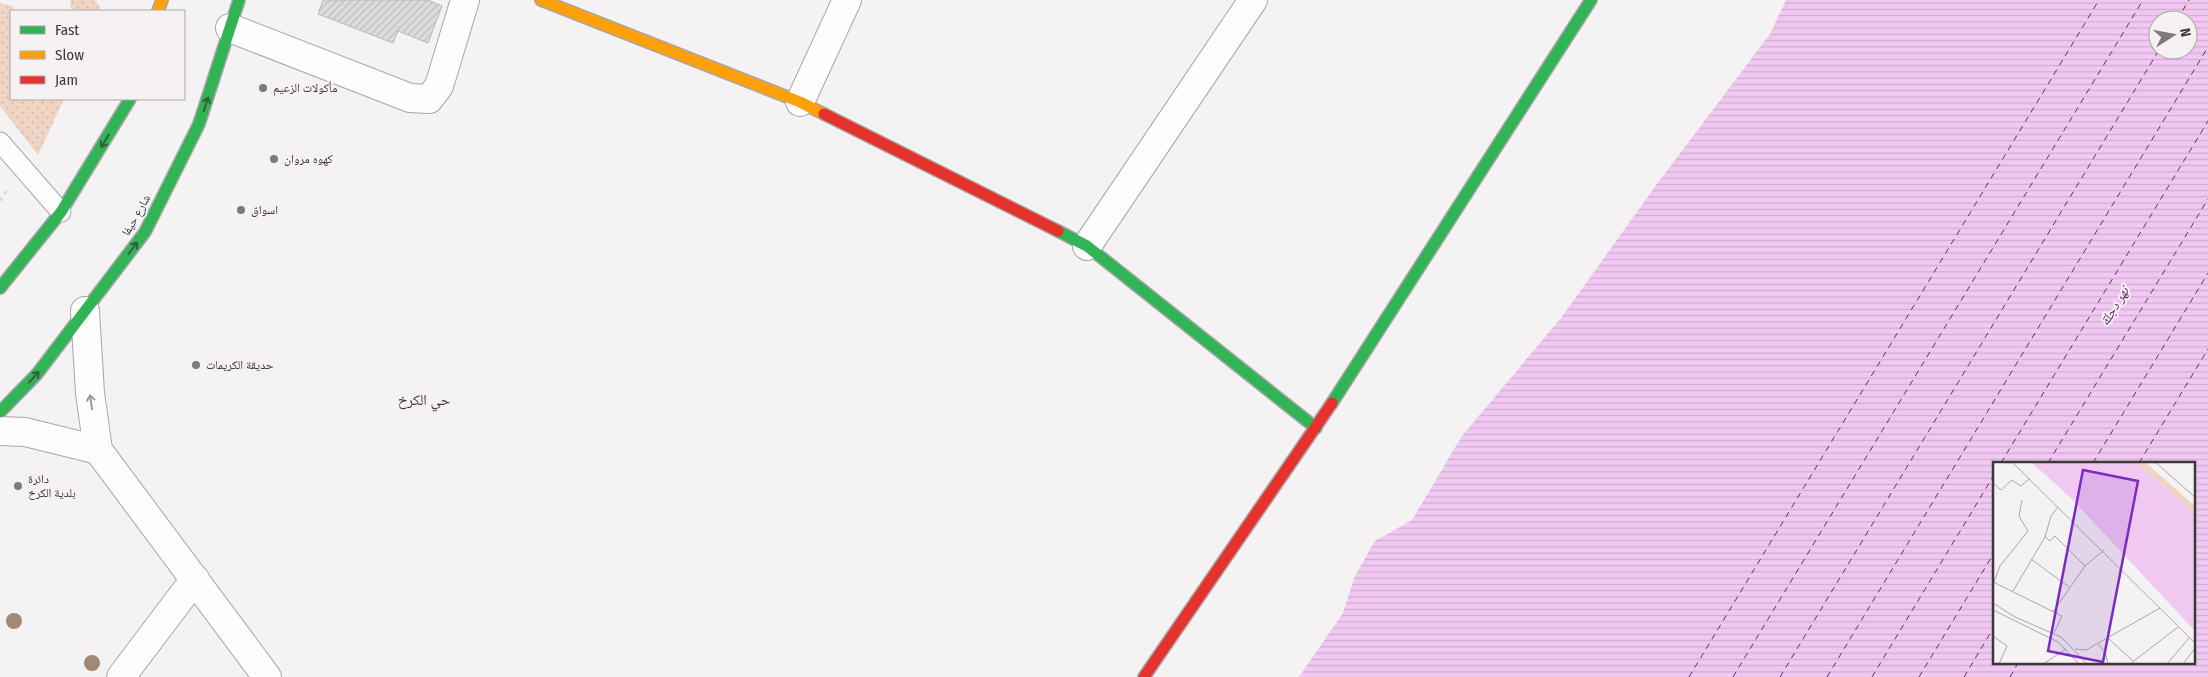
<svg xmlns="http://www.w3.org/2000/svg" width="2208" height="677" viewBox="0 0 2208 677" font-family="'Fira Sans Condensed','Noto Naskh Arabic',sans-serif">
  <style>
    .grass { fill: url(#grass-dots) }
    .water { fill: url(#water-rules); fill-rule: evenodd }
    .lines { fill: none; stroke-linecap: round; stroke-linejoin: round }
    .ferry { stroke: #6b2a6f; stroke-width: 1; stroke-dasharray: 6 5; stroke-linecap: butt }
    .building { fill: url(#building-hatch); stroke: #bab8b9 }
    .lane-casing { stroke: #a9a6a7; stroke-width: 21 }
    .street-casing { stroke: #a9a6a7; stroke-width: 30 }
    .fast-casing { stroke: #a9a6a7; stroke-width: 14 }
    .slow-casing { stroke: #a9a6a7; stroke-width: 14 }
    .jam-casing { stroke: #a9a6a7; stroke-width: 14 }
    .path { stroke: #dcdcdc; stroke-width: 3; stroke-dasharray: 4 4; stroke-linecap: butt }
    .lane { stroke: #fefdfd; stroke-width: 19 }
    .street { stroke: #fefdfd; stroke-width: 28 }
    .fast { stroke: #30b455; stroke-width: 11 }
    .slow { stroke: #ff9f0a; stroke-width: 11 }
    .jam { stroke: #e5322d; stroke-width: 11 }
    .tree { fill: #a28876 }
    .oneway { stroke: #375d41 }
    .oneway2 { stroke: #9c9a9a }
    .poi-dot { fill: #7b7979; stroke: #f6f1f2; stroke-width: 2 }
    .labels { text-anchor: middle; stroke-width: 4; stroke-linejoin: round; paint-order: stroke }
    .poi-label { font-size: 12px; fill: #3a3838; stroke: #f6f1f2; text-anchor: start }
    .street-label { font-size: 12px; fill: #3a3838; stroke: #f6f1f2 }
    .water-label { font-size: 14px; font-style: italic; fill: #6b2a6f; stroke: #f6f1f2 }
    .quarter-label { font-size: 15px; fill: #3a3838; stroke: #f6f1f2 }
    .inset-river { fill: none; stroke: #f0c8f2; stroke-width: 2.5 }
    .inset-road { fill: none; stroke: #aaa8a8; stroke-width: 1 }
    .view { fill: #7b2cbf; fill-opacity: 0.15; stroke: #7b2cbf; stroke-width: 2.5 }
    .inset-edge { fill: none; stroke: #3a3838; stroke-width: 2.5 }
  </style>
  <defs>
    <pattern id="grass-dots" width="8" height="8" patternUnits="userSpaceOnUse" patternTransform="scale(1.25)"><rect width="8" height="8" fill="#f0d5c5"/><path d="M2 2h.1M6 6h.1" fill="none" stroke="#cfb8aa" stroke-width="1.8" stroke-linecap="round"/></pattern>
    <pattern id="water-rules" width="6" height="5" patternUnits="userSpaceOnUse" patternTransform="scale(1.25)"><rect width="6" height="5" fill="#f0c8f2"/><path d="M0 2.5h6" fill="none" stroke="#cfadd0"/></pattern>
    <pattern id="building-hatch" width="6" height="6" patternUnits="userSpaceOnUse" patternTransform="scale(1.25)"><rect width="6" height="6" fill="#dddbdb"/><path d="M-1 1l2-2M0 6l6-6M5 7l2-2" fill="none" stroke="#bebdbd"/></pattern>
  </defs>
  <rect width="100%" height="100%" fill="#f5f2f3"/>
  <path class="grass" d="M71 0H95L100 7 99 11H73L70 6Z
    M0 3 12 6 16 11H11V99H64L38 155 0 106Z"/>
  <path class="water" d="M1786 0H2208V677H1299L1343 613 1355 576 1375 541 1412 520 1462 436 1561 318 1654 188 1770 34ZM2158 20H2188V50H2158ZM1994 463H2194V663H1994Z"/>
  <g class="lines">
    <path class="ferry" d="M2177 20 2189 0
      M2001 463 2208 121
      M2048 463 2208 199
      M2093 463 2208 273
      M2139 463 2208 349
      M1689 677 2099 0
      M1733 677 2143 0
      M1780 677 2159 50
      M1827 677 2208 47
      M1872 677 1994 475
      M1919 677 1994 553
      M1964 677 1994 627
      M2010 677 2018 663"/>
  </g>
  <path class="building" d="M323 0H428L442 6 428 43 398 31 393 43 318 14Z"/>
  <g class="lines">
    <g class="lane-casing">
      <path id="lane" d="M0 142 61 212"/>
    </g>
    <g class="street-casing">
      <path id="street" d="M230 28 410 98 429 99 439 86 465 0
        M800 102 847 0
        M1087 246 1253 0
        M85 311 90 393 98 450 267 677
        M0 431 25 432 98 450
        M121 677 195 579"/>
    </g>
    <g class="fast-casing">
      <path id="fast" d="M1058 231 1087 246 1316 428
        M0 288 61 212 130 99
        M1332 403 1591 0
        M0 412 37 374 145 232 199 124 239 0"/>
    </g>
    <g class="slow-casing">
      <path id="slow" d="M541 0 800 102 824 114
        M158 11 162 0"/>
    </g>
    <g class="jam-casing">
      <path id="jam" d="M824 114 1058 231
        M1144 677 1332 403"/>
    </g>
    <path class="path" d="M0 201 8 189"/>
    <use href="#lane" class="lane"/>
    <use href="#street" class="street"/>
    <use href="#fast" class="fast"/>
    <use href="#slow" class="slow"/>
    <use href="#jam" class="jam"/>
  </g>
  <g class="tree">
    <circle cx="14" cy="621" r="8"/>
    <circle cx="92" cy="663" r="8"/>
  </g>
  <defs><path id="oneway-shaft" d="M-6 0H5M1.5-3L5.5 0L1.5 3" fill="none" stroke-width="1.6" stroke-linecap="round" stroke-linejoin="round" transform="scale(1.25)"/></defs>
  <g class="oneway">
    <use href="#oneway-shaft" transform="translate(206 104) rotate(-72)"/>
    <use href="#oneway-shaft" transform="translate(105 141) rotate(121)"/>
    <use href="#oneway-shaft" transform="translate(133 248) rotate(-53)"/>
    <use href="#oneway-shaft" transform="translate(34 377) rotate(-48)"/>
  </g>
  <use class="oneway2" href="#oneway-shaft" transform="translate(91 402) rotate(-98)"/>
  <g class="poi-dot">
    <circle cx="263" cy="88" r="5"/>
    <circle cx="274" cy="159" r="5"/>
    <circle cx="241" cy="210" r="5"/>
    <circle cx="196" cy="365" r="5"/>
    <circle cx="18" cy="486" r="5"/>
  </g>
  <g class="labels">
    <g class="poi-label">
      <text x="273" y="92">مأكولات الزعيم</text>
      <text x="284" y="163">كهوه مروان</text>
      <text x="251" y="214">اسواق</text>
      <text x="206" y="369">حديقة الكريمات</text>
      <text x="28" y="483">دائرة<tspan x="28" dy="14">بلدية الكرخ</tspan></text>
    </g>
    <g class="street-label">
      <text transform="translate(136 215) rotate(-60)" y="4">شارع حيفا</text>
    </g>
    <g class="water-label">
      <text transform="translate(2114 306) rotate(-59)" y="5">نهر دجلة</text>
    </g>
    <g class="quarter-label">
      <text x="424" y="405">حي الكرخ</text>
    </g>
  </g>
  <g transform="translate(1993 462)">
    <rect width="202" height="202" fill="#f5f2f3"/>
    <path d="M143 0H152L202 44V52Z" fill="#f0d5c5"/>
    <path d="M38 0H143L202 52V169L77 35Z" fill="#f0c8f2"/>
    <path class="inset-river" d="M69 0 203 121M74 0 203 117M79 0 203 112M84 0 203 108M89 0 203 103M94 0 203 99M99 0 203 94M103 0 203 90"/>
    <path class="inset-road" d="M19 0 203 182M162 0 203 36M0 21 8 28 19 18 28 24 36 17M52 75 57 79 62 74 92 104M38 97 76 125M0 120 69 154 61 171M1 120 7 104 35 69 26 54 29 38M20 129 52 75 58 54 65 45M0 141 22 155 68 175 94 202M0 148 65 180 86 202M60 150 92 104 111 88M0 174 14 184 6 202M116 177 140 199M105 182 112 190 115 202M82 187 93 188 167 146M50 202 73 187M137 202 185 165M174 202 196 176M190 202 203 185"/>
    <path class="view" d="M90 8 145 19 110 200 55 189Z"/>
    <rect width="202" height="202" class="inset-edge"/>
  </g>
  <rect x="10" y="10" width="175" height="90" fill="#f6f1f2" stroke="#aba7a8"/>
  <rect x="20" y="26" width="25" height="8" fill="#30b455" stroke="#aba7a8"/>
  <text x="55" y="35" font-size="15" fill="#3a3838">Fast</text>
  <rect x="20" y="51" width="25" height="8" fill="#ff9f0a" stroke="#aba7a8"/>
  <text x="55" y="60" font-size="15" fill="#3a3838">Slow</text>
  <rect x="20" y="76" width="25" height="8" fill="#e5322d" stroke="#aba7a8"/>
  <text x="55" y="85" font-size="15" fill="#3a3838">Jam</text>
  <g transform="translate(2173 35) rotate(79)"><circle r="24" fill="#f6f1f2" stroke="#aba7a8"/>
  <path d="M0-4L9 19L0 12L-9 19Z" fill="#7b7979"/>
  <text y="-8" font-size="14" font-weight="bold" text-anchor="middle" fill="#3a3838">N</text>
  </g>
</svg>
